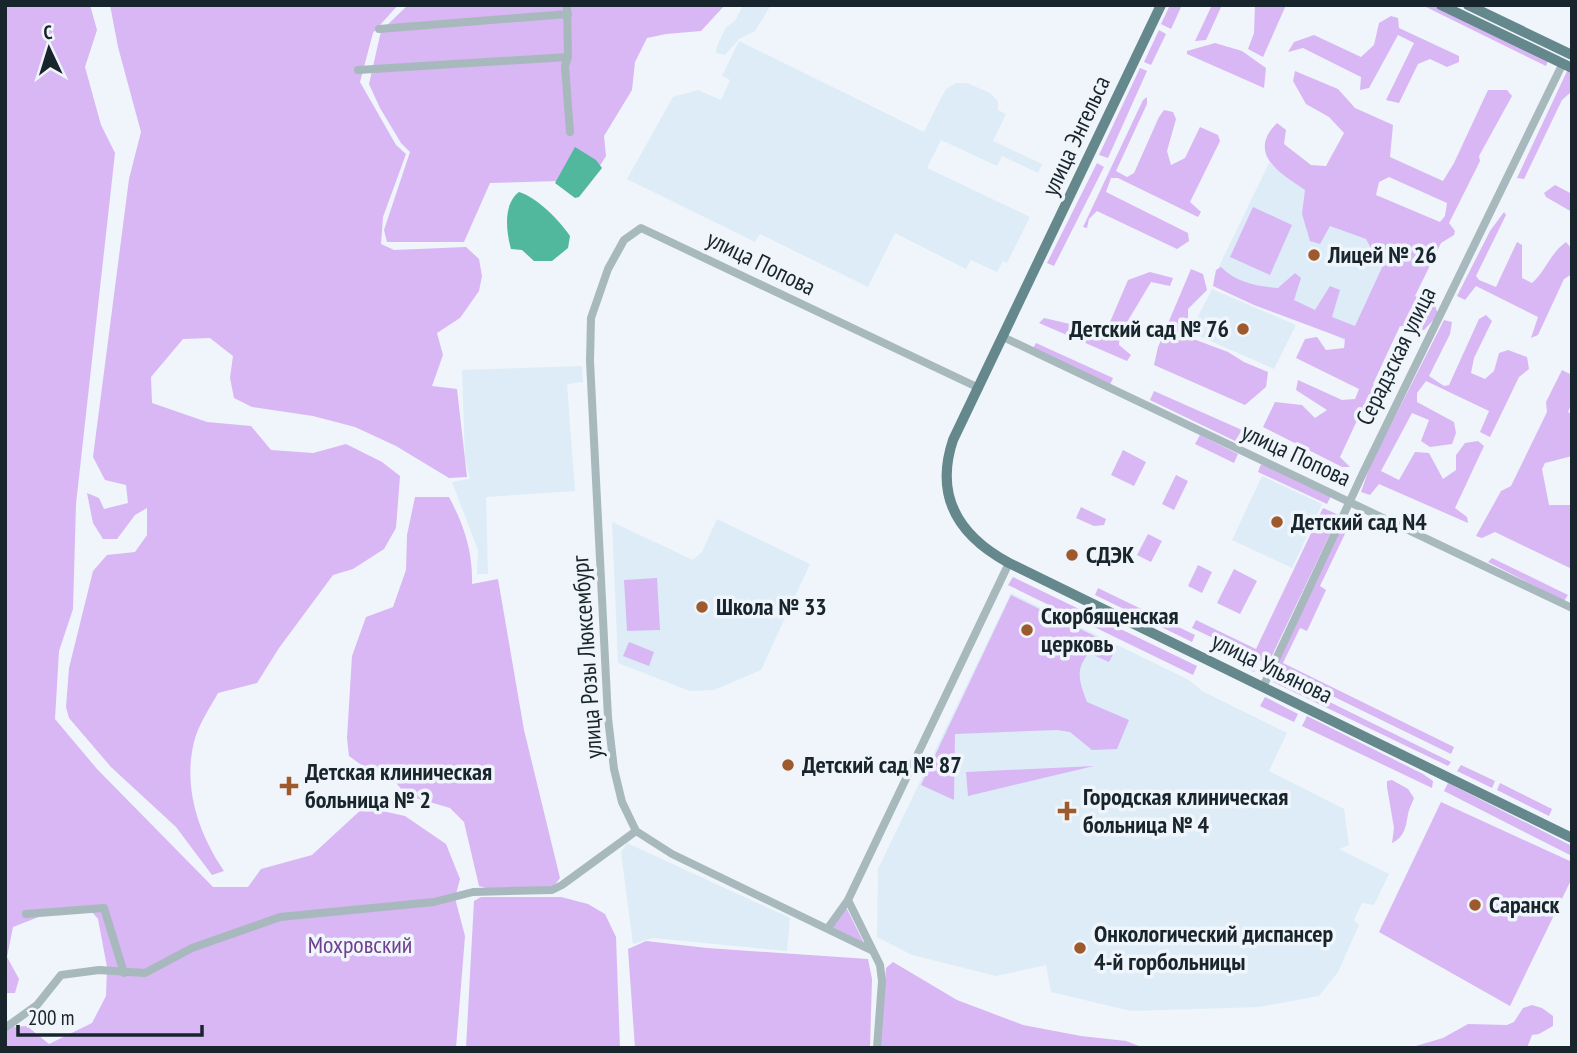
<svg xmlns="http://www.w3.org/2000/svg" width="1577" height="1053" viewBox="0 0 1577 1053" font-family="'PT Sans Narrow',sans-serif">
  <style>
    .built { fill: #ddecf7 }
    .green { fill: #d8b7f4; fill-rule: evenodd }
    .water { fill: #51b79d }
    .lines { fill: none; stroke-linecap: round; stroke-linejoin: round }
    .minor { stroke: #a7b9bc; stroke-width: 8 }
    .major { stroke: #65888d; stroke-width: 10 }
    .poi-dot { fill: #9e592c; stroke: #eff5fa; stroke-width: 2.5 }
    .labels { text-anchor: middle; stroke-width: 7; stroke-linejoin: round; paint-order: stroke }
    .street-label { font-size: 24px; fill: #19252d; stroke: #eff5fa }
    .poi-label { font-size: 24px; font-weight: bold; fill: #19252d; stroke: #eff5fa; text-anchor: start }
    .park-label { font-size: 24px; fill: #6e3e8f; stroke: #eff5fa }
  </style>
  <rect width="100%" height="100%" fill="#eff5fa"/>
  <path class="built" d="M743 5H771L755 31 739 39 725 55 716 53 717 46 726 27 735 21Z
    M739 41 924 132 941 98 947 88 956 83H967L990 93 998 101V110L1006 114 993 141 1042 164 1038 173 1002 156 997 166 941 140 927 168 1030 217 1007 263 1003 261 997 272 971 260 966 269 895 233 868 287 760 234 755 242 627 179 673 97 698 90 721 100 730 80 722 76Z
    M1269 163 1413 232 1358 347 1214 277Z
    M1212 289 1296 325 1274 369 1190 332Z
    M582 366 583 382 567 384 575 491 486 497 488 574H477L478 550 452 482 470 479 465 458 462 370Z
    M1262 476 1322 504 1292 568 1232 540Z
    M717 519 810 564 761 670 714 690 690 691 618 663 612 522 693 560 702 552Z
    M1011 593 1189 680 1202 691 1287 733 1269 771 1344 809 1349 845 1339 849 1389 874 1374 905 1362 903 1354 920 1359 925 1338 972 1319 996 1259 1007 1131 1011 1051 992 1046 965 996 976 912 955 877 937 878 869Z
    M627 843 790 918 787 951 652 938 633 944 621 852Z"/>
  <path class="green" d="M5 5H90L97 30 85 67 101 125 115 153 76 504 73 609 59 651 55 719 97 769 213 887H248L261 869 312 855 364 807 405 816 446 844 460 879 455 898 465 936 456 1048H5V1033L13 1027 27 1026 49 1044 92 1023 106 996 107 967 98 919 92 912 41 916 13 927 7 957 19 979 15 993H5Z
    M110 5H398L373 33 360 82 396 145 406 154 383 217 381 244 394 250 466 247 479 259 482 276 479 291 460 318 437 333 443 355 432 386 457 389 467 477 449 478 396 446 355 427 313 416 252 407 234 398 230 378 233 356 210 338 183 339 151 377 152 403 207 422 251 426 271 450 313 453 346 444 382 462 400 476 396 528 384 549 353 569 333 575 279 648 257 683 218 693C210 708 198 725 194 742 183 787 198 833 224 871L212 875 176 827 111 767 69 718 66 707 69 668 93 571 107 555 135 552 147 535V508L135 515 117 539H103L93 523 87 493 99 498 104 509 128 503 126 485 105 480 93 457 129 179 141 132 118 47Z
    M408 5H725L701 31 666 34 647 38 635 62 632 90 604 136 606 156 591 180 490 183 464 242H387L384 230 410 152 401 143 380 108 369 84 381 31Z
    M1170 5H1182L1171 29 1161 24Z
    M1212 5H1222L1206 40 1195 41Z
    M1255 5H1286L1263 57 1248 49 1254 33Z
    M1422 5H1436L1548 61 1546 66Z
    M1391 16 1398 18 1399 28 1459 56V62L1447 67 1430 59 1418 64 1399 103 1386 100 1414 43 1398 35 1369 88 1360 90 1361 77 1303 48 1288 52 1294 42 1314 35 1361 57 1374 45 1379 23Z
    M1159 30 1166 34 1151 65 1144 62Z
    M1215 43 1242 51 1266 68 1264 88 1187 54V51Z
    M1140 68 1147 71 1108 158 1099 155Z
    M1568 69 1572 71V91L1562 100 1524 179 1517 178Z
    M1295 71 1338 89 1355 108 1393 125 1390 157 1443 181 1454 163 1488 90H1507L1512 96 1479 156 1480 161 1449 223 1455 231 1454 235 1441 243 1415 296 1435 305 1438 315 1424 330 1400 326 1373 384 1379 394 1367 399 1340 457 1350 467H1342L1263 427 1275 402 1302 405 1315 418 1327 410 1296 390 1298 380 1342 400 1355 399 1359 389 1296 358 1305 339 1317 337 1326 350 1344 348 1345 339 1254 305 1213 286 1216 270 1221 267C1237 283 1256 286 1278 288L1295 273 1301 278 1294 300 1315 310 1330 286 1340 290 1332 317 1355 326 1385 261 1372 250 1366 239 1330 226 1320 244 1310 241 1302 214 1305 190C1281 174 1246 154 1277 123L1286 130 1284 144 1311 165 1326 166 1344 133 1329 117 1306 104 1293 81ZM1389 177 1447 203 1445 216 1440 222 1376 195 1379 182Z
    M1147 97V104L1116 171 1127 177 1134 173 1159 117 1164 110 1173 112 1176 119 1167 151 1171 165 1185 158 1200 127 1218 135 1220 141 1190 202 1201 212 1198 217 1118 178H1111L1106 192 1188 233 1189 241 1177 249 1097 211 1089 219 1087 228 1083 227 1143 100Z
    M1097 163 1104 167 1054 266 1047 263Z
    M1555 185 1572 194V212L1546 197 1544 193Z
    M1253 207 1292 225 1270 275 1230 257Z
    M1504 212 1506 215 1476 276 1479 280 1496 287 1517 242 1522 245V278L1532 283C1546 271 1550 253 1566 242L1572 249V274L1564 279 1538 335 1531 338 1538 317 1476 286 1465 300 1457 296 1490 231Z
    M1191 269 1203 274 1207 290 1188 309V337L1228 352 1244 362 1268 372 1266 387 1245 405 1154 365 1158 347Z
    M1150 272 1173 278 1170 286 1151 282 1120 334 1119 345 1131 355 1127 361 1039 323 1044 318 1083 327 1110 322 1128 280Z
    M1486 315 1492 321 1474 358 1471 373 1485 379 1494 371 1499 353 1508 350 1527 357 1529 369 1519 377 1490 437 1480 432 1489 411 1426 381 1417 393V402L1454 422 1456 433 1452 444 1430 447 1421 441 1429 420 1412 413 1381 471 1399 480 1415 452 1429 453 1443 479 1456 470V455L1465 443 1478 441 1484 446 1455 508 1467 517 1468 523 1379 484 1370 495 1361 492 1370 466 1444 320 1452 322 1450 334 1429 376 1444 386 1449 385 1479 319Z
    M1036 343 1113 378 1110 385 1033 348Z
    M1562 370 1572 375V402L1568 412 1572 415V456L1545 463 1542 469 1549 505H1572V569L1495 532 1482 538 1476 536 1501 491 1511 486 1547 412 1546 402Z
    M1154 391 1242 430 1235 441 1150 400Z
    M1200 435 1238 454 1234 463 1195 444Z
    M1123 450 1146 462 1134 486 1111 475Z
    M1261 464 1331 496 1327 504 1258 472Z
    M1176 475 1188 481 1174 510 1162 504Z
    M415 497H449C464 525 473 552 472 584L498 579 524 730 560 878 553 887 486 888 479 886 464 822 450 808 406 795 393 779 375 775 349 756 347 738 352 656 366 617 393 607 406 570 407 535Z
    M1081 507 1106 519 1104 525 1094 526 1076 518Z
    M1323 508 1339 515 1268 664 1192 628 1196 620 1256 649Z
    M1346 514 1353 517 1320 586 1326 590 1307 631 1300 628 1283 663 1454 747 1451 754 1275 668Z
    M1148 534 1162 541 1151 562 1137 555Z
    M1492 558 1568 595 1564 601 1488 562Z
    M1198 565 1212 572 1202 593 1188 586Z
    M1234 569 1257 581 1240 614 1217 603Z
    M1013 577 1197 666 1193 675 1008 585Z
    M657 578 660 630 627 631 624 580Z
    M1098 588 1195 635 1192 642 1095 595Z
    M1011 595 1117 647 1109 662 1089 653C1074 670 1080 683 1087 702L1129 720 1117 749 1092 750 1070 732 1057 730 955 734 954 800 921 785Z
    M629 642 654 652 649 666 623 656Z
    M1215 646 1257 666 1254 672 1213 651Z
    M1277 676 1451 762 1448 766 1273 682Z
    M1265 697 1298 714 1294 722 1260 706Z
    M1307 716 1423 774 1433 781 1432 788 1302 726Z
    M1461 765 1495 781 1492 788 1457 771Z
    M1094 766 968 796 966 772Z
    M1392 780 1408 789 1414 798C1412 803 1409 809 1408 814 1406 826 1405 837 1392 843L1394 828 1387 787V781Z
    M1448 783 1572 846V856L1444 791Z
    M1500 783 1552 809 1549 816 1497 790Z
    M1441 802 1572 862V878L1510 1006 1379 932Z
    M481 897H561L588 904 605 914 616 937 620 1048H466L474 901Z
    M846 907 864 943 832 927Z
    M646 941 707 948 868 959 872 979 870 1048H635L628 949Z
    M893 962 957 1000 1023 1025 1081 1036 1126 1041 1144 1048H880L886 968Z
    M1532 1005 1542 1008 1553 1016V1026L1539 1034 1532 1035 1527 1048H1409L1443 1038 1468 1024 1507 1025 1514 1022 1523 1008Z"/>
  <path class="water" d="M575 147 596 160 602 168 579 197 575 198 555 183Z
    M519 192C537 197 560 221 570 236L568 248 552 261H534L522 250 511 249C506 231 503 204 519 192Z"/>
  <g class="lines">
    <path class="minor" d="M567 5 568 57 565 66 570 132
      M379 29 568 14
      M358 70 568 57
      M1003 337 1572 608
      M1263 687 1363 473 1563 63
      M848 900 880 965 882 981 877 1048
      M26 914 104 908 124 973
      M828 928 848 900 1009 563
      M873 951 672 854 636 831 622 802 614 769 608 718 590 361 591 318 608 269 624 240 641 228 979 388
      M5 1028 37 1005 61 975 99 970 145 973 192 948 280 917 434 902 473 892 552 890 562 885 636 831"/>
    <path class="major" d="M1161 5 953 440C934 497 959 536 1009 563L1572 838
      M1441 5 1572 68
      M1468 5 1572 55"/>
  </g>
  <g class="poi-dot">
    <circle cx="1314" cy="255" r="7"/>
    <circle cx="1243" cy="329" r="7"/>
    <circle cx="1277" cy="522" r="7"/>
    <circle cx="1072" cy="555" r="7"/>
    <circle cx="702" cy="607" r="7"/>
    <circle cx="1027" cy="630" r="7"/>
    <circle cx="788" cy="765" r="7"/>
    <path d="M285.5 775.5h7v7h7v7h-7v7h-7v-7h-7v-7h7z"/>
    <path d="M1063.5 800.5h7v7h7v7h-7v7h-7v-7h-7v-7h7z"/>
    <circle cx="1475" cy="905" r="7"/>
    <circle cx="1080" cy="948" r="7"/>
  </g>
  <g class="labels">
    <g class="street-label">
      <text transform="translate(1076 136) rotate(-65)" y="8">улица Энгельса</text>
      <text transform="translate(761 263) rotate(26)" y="8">улица Попова</text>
      <text transform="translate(1396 356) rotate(-64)" y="8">Серадзская улица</text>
      <text transform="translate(1296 455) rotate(25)" y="8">улица Попова</text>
      <text transform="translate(587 657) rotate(-94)" y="8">улица Розы Люксембург</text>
      <text transform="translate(1272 668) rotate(26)" y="8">улица Ульянова</text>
    </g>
    <g class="poi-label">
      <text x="1328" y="263">Лицей № 26</text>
      <text x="1229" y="337" text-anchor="end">Детский сад № 76</text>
      <text x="1291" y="530">Детский сад N4</text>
      <text x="1086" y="563">СДЭК</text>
      <text x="716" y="615">Школа № 33</text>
      <text x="1041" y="624">Скорбященская<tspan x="1041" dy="28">церковь</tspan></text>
      <text x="802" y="773">Детский сад № 87</text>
      <text x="305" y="780">Детская клиническая<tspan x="305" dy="28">больница № 2</tspan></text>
      <text x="1083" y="805">Городская клиническая<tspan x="1083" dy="28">больница № 4</tspan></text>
      <text x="1489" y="913">Саранск</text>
      <text x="1094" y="942">Онкологический диспансер<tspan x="1094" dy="28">4-й горбольницы</tspan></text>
    </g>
    <g class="park-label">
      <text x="360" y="953">Мохровский</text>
    </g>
  </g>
  <rect width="1577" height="1053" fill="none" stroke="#19252d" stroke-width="14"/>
  <g transform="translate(49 49) rotate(356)" stroke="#eff5fa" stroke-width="5" paint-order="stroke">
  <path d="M0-5L12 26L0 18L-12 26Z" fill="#19252d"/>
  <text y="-10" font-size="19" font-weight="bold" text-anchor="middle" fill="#19252d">С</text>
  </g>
  <path d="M18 1025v10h184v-10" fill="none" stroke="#19252d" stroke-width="3.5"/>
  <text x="28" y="1025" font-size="21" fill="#19252d" stroke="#eff5fa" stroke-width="5" paint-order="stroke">200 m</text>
</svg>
